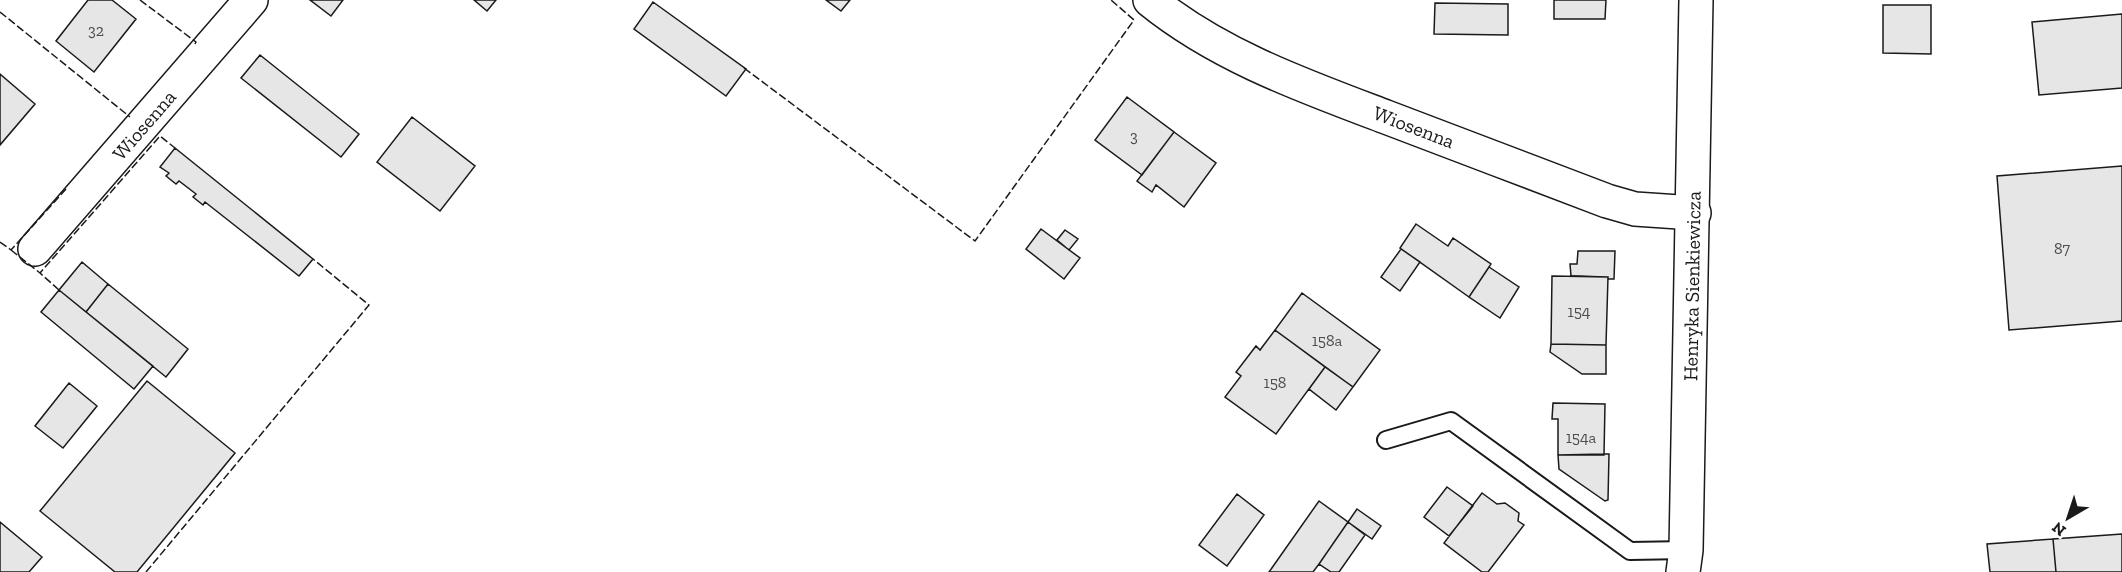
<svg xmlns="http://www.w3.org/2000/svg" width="2122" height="572" viewBox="0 0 2122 572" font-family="'Zilla Slab',serif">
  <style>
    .building { fill: #e6e6e6; stroke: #1a1a1a; stroke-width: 1.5 }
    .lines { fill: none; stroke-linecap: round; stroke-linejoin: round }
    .service-casing { stroke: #1a1a1a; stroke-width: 20 }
    .minor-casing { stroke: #1a1a1a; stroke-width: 36 }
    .tertiary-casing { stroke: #1a1a1a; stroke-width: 36 }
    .service { stroke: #fff; stroke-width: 16 }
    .minor { stroke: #fff; stroke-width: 33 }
    .tertiary { stroke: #fff; stroke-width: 33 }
    .fence { stroke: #1a1a1a; stroke-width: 1.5; stroke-dasharray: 8 3; stroke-linecap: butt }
    .labels { text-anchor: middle; stroke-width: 4.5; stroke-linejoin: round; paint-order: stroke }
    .number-label { font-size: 16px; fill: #4d4d4d }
    .street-label { font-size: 20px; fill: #1a1a1a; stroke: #fff }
  </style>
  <rect width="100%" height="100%" fill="#fff"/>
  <path class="building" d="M88 0H112L136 19 94 72 56 41Z
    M310 0H343L331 16Z
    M474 0H496L487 11Z
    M826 0H850L841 11Z
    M1554 0H1606L1605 19H1554Z
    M653 2 746 69 726 96 634 29Z
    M1435 3 1508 4V35L1434 34Z
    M1883 5H1931V54L1883 53Z
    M2122 14V88L2039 95 2032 22Z
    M260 55 359 134 341 157 241 78Z
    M0 74 35 104 0 145Z
    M1127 97 1174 132 1142 175 1095 140Z
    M412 117 475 166 440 211 377 162Z
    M1174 132 1216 163 1184 207 1156 185 1152 192 1137 181Z
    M175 148 313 259 299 276 205 202 203 205 193 197 196 194 179 181 176 184 166 176 169 173 160 167Z
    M2122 166V321L2009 330 1997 176Z
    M1416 224 1448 246 1453 238 1491 264 1469 297 1400 248Z
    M1041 229 1080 258 1064 279 1026 249Z
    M1065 230 1078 239 1069 250 1057 240Z
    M1401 249 1420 262 1400 291 1381 277Z
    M1578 251H1615L1614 279H1608V277L1571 276 1570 264H1577Z
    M82 262 108 284 86 312 59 290Z
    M1489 267 1519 287 1500 318 1469 297Z
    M1552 276 1608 277 1606 345 1551 344Z
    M108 284 188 349 166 377 86 312Z
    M59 290 153 366 134 389 41 312Z
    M1302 293 1380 350 1353 387 1275 330Z
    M1275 330 1325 367 1276 434 1225 397 1241 376 1236 372 1256 346 1260 350Z
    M1551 344 1606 345V374H1582L1550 352Z
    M1325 367 1353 387 1336 410 1309 389Z
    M147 381 235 453 137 572H115L40 511Z
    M69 383 97 406 63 448 35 426Z
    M1553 403 1605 404 1604 455H1558V419H1552Z
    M1604 454H1609L1608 500 1605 501 1559 469 1558 455Z
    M1447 487 1473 506 1449 536 1424 517Z
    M1482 493 1497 504 1505 503 1519 513 1518 521 1524 525 1488 572H1482L1444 543Z
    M1237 494 1264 515 1227 566 1199 545Z
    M1319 501 1348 522 1319 564 1313 572H1269Z
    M1357 509 1381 526 1372 539 1348 522Z
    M0 522 42 557 29 572H0Z
    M1348 522 1365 535 1339 572H1331L1319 564Z
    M2122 534V572H2056L2053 539Z
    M2053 539 2056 572H1990L1987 544Z"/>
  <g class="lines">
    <g class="service-casing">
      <path id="service" d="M1386 440 1451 421 1630 551 1686 550"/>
    </g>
    <g class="minor-casing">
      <path id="minor" d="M1150 0C1219 56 1304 86 1386 117 1460 145 1533 173 1607 201L1635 209 1694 213
        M35 249 251 0"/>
    </g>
    <g class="tertiary-casing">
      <path id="tertiary" d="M1683 572 1686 550 1696 0"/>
    </g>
    <use href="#service" class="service"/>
    <use href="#minor" class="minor"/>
    <use href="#tertiary" class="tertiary"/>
    <path class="fence" d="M140 0 196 42 195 44
      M0 12 130 117
      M744 68 975 241 1134 20 1111 0
      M0 242 11 250 66 189
      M11 250 40 273
      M59 290 40 273 160 136 175 148
      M146 572 369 305 313 259"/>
  </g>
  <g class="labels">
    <g class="number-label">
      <text x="96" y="36">32</text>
      <text x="1134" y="142">3</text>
      <text x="2062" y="254">87</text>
      <text x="1579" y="317">154</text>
      <text x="1327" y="346">158a</text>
      <text x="1275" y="388">158</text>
      <text x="1581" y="443">154a</text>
    </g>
    <g class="street-label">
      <text transform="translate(144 125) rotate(-49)" y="7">Wiosenna</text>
      <text transform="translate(1414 127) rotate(21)" y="7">Wiosenna</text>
      <text transform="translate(1692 286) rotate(-89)" y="7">Henryka Sienkiewicza</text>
    </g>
  </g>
  <g transform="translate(2068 518) rotate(219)" stroke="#ffffff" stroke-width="4.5" paint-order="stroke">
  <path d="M0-4.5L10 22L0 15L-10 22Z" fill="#1a1a1a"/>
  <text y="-9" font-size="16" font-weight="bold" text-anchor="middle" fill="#1a1a1a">N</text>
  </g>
</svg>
